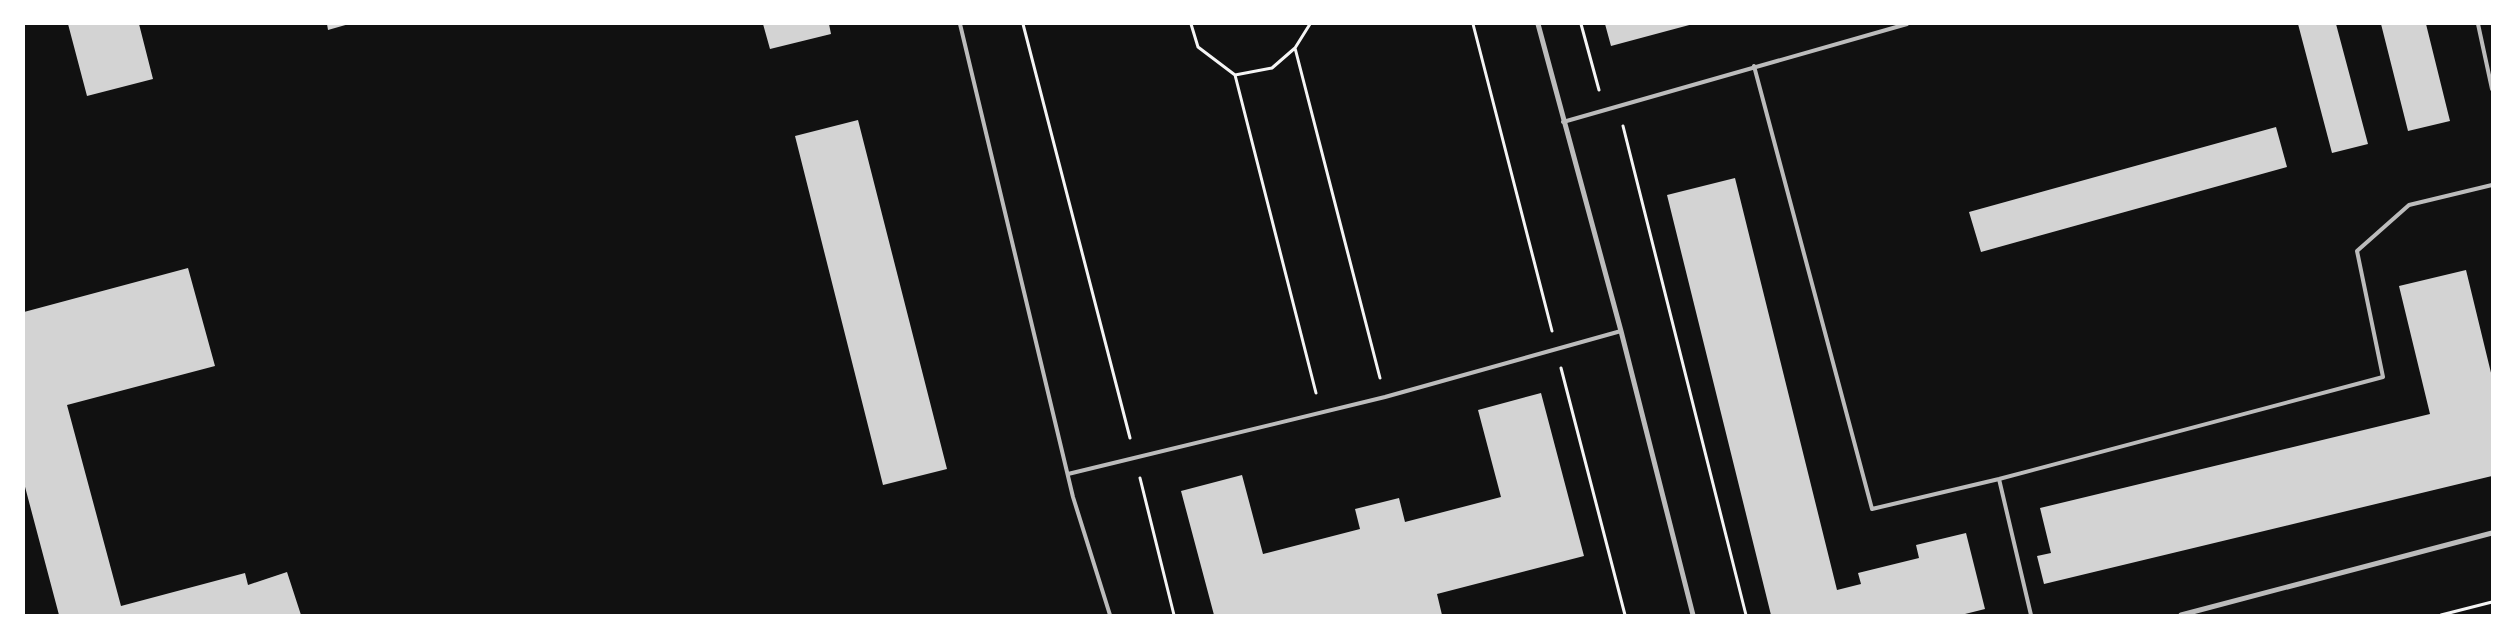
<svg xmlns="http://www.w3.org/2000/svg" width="2516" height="639" viewBox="0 0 2516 639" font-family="'Source Sans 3',sans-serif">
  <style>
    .building { fill: #d3d3d3 }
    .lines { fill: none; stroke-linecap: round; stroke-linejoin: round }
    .path { stroke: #f5f5f5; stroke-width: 3 }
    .service { stroke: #bcbcbc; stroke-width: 4 }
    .minor { stroke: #bcbcbc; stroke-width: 5 }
  </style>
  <rect width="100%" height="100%" fill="#111"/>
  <path class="building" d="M68 24H139L153 79 87 96Z
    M327 24H349L328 30Z
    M763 24H829L831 34 770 49Z
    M1605 24H1693L1611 46Z
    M2298 24H2336L2368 144 2332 153Z
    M2381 24H2426L2450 121 2408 131Z
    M858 120 947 469 883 485 795 136Z
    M2276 127 2287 167 1981 252 1969 212Z
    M1735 178 1837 590 1861 584 1858 573 1919 558 1916 545 1966 533 1985 609 1961 615H1771L1667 195Z
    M188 268 215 366 67 405 121 606 245 573 248 585 287 572 301 615H59L24 483V312Z
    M2466 270 2492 377V476L2044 584 2037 556 2051 553 2040 508 2430 414 2399 286Z
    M1541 393 1584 556 1437 594 1442 615H1214L1181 491 1242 475 1263 554 1360 529 1355 509 1399 498 1405 522 1501 497 1478 410Z"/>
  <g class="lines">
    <path class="path" d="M1023 24 1130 438
      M1191 24 1198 47 1235 75 1316 393
      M1310 24 1295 48 1380 378
      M1473 24 1552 331
      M1581 24 1599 90
      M1235 75 1272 68 1295 48
      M1623 126 1746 615
      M1561 368 1625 615
      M1140 478 1174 615
      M2441 615 2492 602"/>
    <path class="service" d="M960 24 1073 497 1110 615
      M2478 24 2492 89
      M1754 66 1872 509 1999 479 2383 377 2357 251 2409 205 2492 185
      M1563 122 1907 24
      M1068 474 1385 397 1621 331
      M1999 479 2031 615"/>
    <path class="minor" d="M1538 24 1621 331 1693 615
      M2181 615 2492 533"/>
  </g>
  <rect width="2516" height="639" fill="none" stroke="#ffffff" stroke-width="50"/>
</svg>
